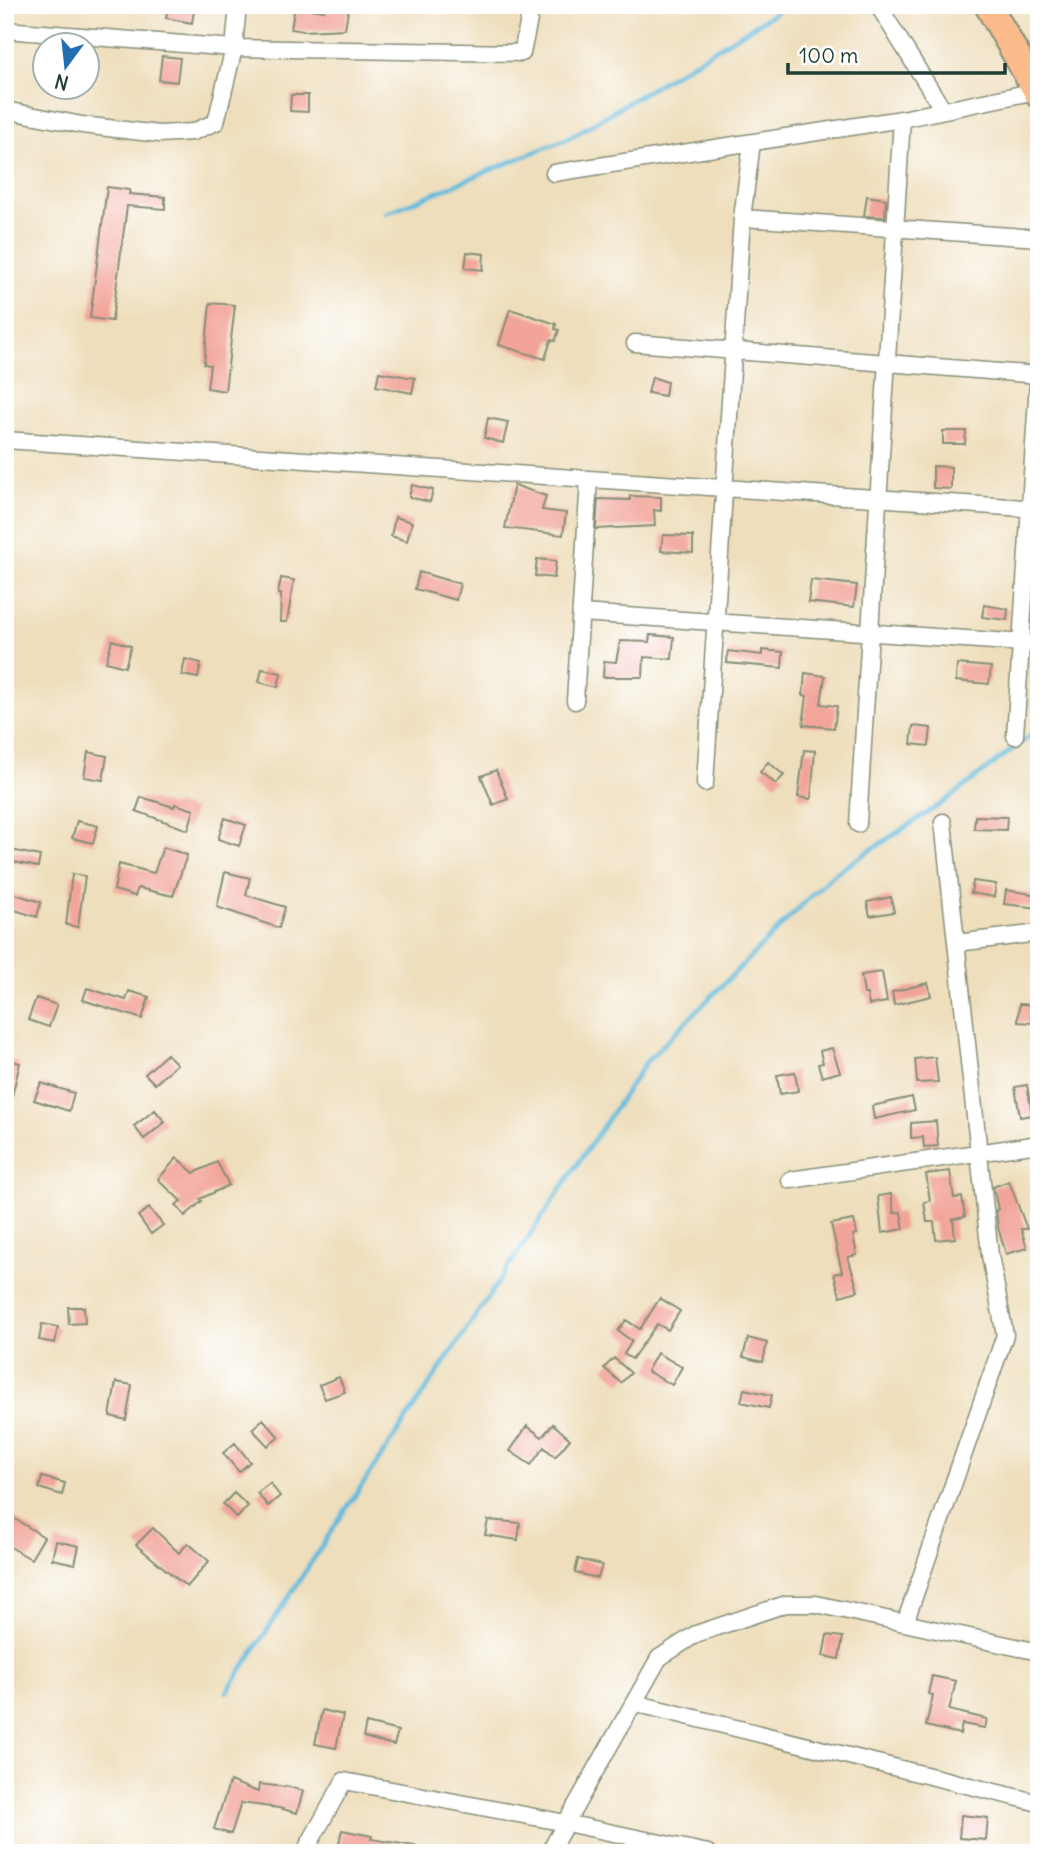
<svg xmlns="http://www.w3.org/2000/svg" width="1044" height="1858" viewBox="0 0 1044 1858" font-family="Delius,sans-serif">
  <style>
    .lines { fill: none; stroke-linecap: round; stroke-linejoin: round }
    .stream { stroke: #5ebadc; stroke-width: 4.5 }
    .building { fill: #f2a49a }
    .street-casing { stroke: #868e78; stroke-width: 19 }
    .primary-casing { stroke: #868e78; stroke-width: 30 }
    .street { stroke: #fff; stroke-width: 16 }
    .primary { stroke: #fbbb8d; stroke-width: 26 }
  </style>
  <rect width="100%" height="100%" fill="#fff"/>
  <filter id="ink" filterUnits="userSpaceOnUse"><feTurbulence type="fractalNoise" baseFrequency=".0143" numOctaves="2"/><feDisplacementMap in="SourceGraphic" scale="14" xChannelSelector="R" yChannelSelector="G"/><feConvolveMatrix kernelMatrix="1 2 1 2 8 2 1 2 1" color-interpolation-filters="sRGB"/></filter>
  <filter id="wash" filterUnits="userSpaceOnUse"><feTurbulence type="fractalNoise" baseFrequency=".00686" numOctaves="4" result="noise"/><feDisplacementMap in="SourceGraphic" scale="28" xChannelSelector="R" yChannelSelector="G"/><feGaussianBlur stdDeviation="1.57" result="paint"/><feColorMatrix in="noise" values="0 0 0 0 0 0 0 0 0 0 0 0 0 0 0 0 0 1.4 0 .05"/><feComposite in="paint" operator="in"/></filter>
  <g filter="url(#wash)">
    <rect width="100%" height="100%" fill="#eedebc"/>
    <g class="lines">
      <path class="stream" d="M386 213 571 137 788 5
        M227 1692 340 1518 646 1062 831 876 947 800 1039 729"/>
    </g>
    <g id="blocks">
      <path class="building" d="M324 5H349L345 29 304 31 291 29 295 6 324 11Z
        M168 6 194 11 192 23 166 18Z
        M162 56 180 58 177 82 159 80Z
        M291 95H308V112L290 111Z
        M107 187 130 190 129 194 165 197V209L127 206 112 321 90 318Z
        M867 196 886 199 885 217 864 216Z
        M467 252 484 254 483 270 465 268Z
        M210 303 235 305 225 391 207 388 210 365 204 364Z
        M510 309 556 324 555 329 559 330 555 341 551 340 545 359 499 345Z
        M379 372 415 378 412 393 376 386Z
        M652 377 667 382 665 396 648 393Z
        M488 418 508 422 503 443 484 438Z
        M943 431H966L965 444H943Z
        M933 466 951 467V489L933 488Z
        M412 485 433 490 430 502 409 497Z
        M514 485 546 496 542 510 566 513 563 535 505 528Z
        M630 496 661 497V511L654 510 655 526 596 529 598 499 630 500Z
        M395 517 412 522 407 541 391 536Z
        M663 535 693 536V553L661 551Z
        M537 559 556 561 554 578 535 576Z
        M419 572 460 584 456 600 415 589Z
        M281 578 294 580 287 622H280L281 594H278Z
        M811 580 857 585 854 607 808 602Z
        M984 605 1008 609 1007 620 982 617Z
        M650 635 674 637 672 659 644 657 643 677H603L604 661 616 662 620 641 649 642Z
        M112 640 131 646 125 667 106 662Z
        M762 650 783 652 782 668 727 663 728 651 762 655Z
        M185 659 201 663 198 678 182 675Z
        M957 664 991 667 989 684 956 681Z
        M262 669 281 673 278 687 259 682Z
        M805 673 825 676 821 704 837 706 834 728 803 725 807 696 803 695Z
        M913 726 931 728 929 746 911 744Z
        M804 750 815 751 811 799 798 797Z
        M88 752 107 756 103 780 84 777Z
        M768 762 784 775 776 784 760 772Z
        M496 770 508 799 493 805 481 776Z
        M141 797 174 807 175 804 194 810 188 830 136 811Z
        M975 816 1007 817 1006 830 974 829Z
        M225 818 246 825 239 846 218 839Z
        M77 821 98 826 93 843 72 838Z
        M163 847 187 855 173 896 138 888 135 896 114 890 119 864 154 873Z
        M11 850 40 856 38 867 9 861Z
        M225 872 250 878 246 895 285 907 279 928 217 907Z
        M72 874 85 876 78 927 66 925Z
        M973 881 996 884 994 897 971 893Z
        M1006 890 1039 895V908L1004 904Z
        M5 891 41 902 37 917 5 907Z
        M891 897 894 912 870 916 867 902Z
        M882 972 887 1002 869 1005 867 994H864L861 975Z
        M928 983 931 996 894 1005 892 992Z
        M87 988 126 1000 129 991 149 997 142 1019 83 1000Z
        M36 998 57 1005 49 1027 28 1020Z
        M1019 1004 1034 1005 1032 1023 1018 1022Z
        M832 1048 840 1072 822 1077 818 1064 823 1063 820 1051Z
        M167 1054 177 1064 155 1084 145 1074Z
        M935 1057 938 1082 917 1083 915 1059Z
        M5 1059 20 1063 10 1104 5 1103Z
        M795 1072 798 1091 780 1094 777 1075Z
        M41 1083 74 1093 69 1111 34 1100Z
        M1027 1085 1032 1115 1020 1117 1015 1087Z
        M912 1097 915 1110 874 1119 872 1106Z
        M155 1110 165 1122 144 1139 134 1126Z
        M936 1121 938 1146 924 1147 923 1137 911 1138V1123Z
        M177 1158 194 1173 217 1162 229 1185 200 1199 202 1201 185 1216 176 1205 181 1201 158 1179Z
        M950 1171 954 1198 962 1197 965 1217 953 1219 955 1238 936 1240 934 1222H927L924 1202 930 1201 926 1174Z
        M1009 1181 1027 1229H1021L1027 1248 1006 1254 998 1227 996 1210 998 1209 993 1187Z
        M891 1194 894 1213 901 1212 904 1229 882 1233 878 1196Z
        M149 1208 163 1225 151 1234 138 1216Z
        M854 1220 857 1234 853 1235 857 1255 848 1257 858 1291 840 1296 834 1274 842 1272 831 1224Z
        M660 1298 680 1311 668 1330 657 1324 632 1359 624 1354 632 1341 618 1331 626 1320 640 1329Z
        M68 1307H84L85 1323 69 1324Z
        M42 1324 58 1327 55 1343 39 1340Z
        M748 1338 767 1343 763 1362 743 1357Z
        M657 1353 682 1367 672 1385 647 1371Z
        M614 1358 631 1373 621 1383 604 1368Z
        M339 1377 345 1392 325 1399 319 1385Z
        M116 1382 132 1385 126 1420 110 1416Z
        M744 1389 772 1395 769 1408 741 1402Z
        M263 1419 279 1437 268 1446 252 1429Z
        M553 1424 570 1439 555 1457 544 1447 531 1465 510 1451 527 1426 542 1437Z
        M235 1443 250 1462 239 1472 223 1453Z
        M42 1477 65 1483 62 1495 39 1488Z
        M270 1483 280 1496 268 1506 257 1493Z
        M234 1493 248 1506 237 1518 223 1504Z
        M12 1517 44 1537 31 1559 5 1544V1530Z
        M488 1520 520 1523 518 1540 485 1535Z
        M153 1528 179 1553 188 1543 209 1561 187 1587 136 1545Z
        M56 1541 79 1546 75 1564 52 1559Z
        M578 1559 602 1565 598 1578 575 1573Z
        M827 1635 843 1637 839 1659 823 1656Z
        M932 1676 956 1681 949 1710 987 1719 985 1728 962 1724 960 1734 926 1726 933 1695 928 1694Z
        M322 1710 343 1715 336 1748 315 1744Z
        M366 1723 398 1731 394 1745 363 1737Z
        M230 1781 258 1792 259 1784 285 1787 286 1786 303 1791 297 1813 279 1808 241 1803 231 1834 214 1829Z
        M961 1815 988 1818 986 1840 959 1838Z
        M342 1830 372 1836 371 1839 415 1846 414 1853H386L339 1843Z"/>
    </g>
  </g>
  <g filter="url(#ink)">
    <use href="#blocks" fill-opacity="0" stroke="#868e78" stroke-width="2"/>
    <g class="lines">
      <g class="street-casing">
        <path id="street" d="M878 5 943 110
          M5 30 234 48 522 53 532 5
          M5 110 82 125 159 134 193 132 216 122 234 48 238 5
          M554 173 902 119 1036 91
          M742 218 1039 238
          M635 343 1039 375
          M5 440 1039 509
          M581 613 1039 644
          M575 701 589 480
          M1015 736 1039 367
          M705 783 742 218 752 143
          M858 824 902 119
          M957 943 1039 933
          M790 1180 1039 1144
          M905 1623 1005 1335 990 1255 943 822
          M634 1703 1039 1803
          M304 1853 344 1781 566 1823 708 1853
          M549 1853 659 1658 696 1634 786 1604H816L1039 1652"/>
      </g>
      <g class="primary-casing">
        <path id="primary" d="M988 5 1039 95"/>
      </g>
      <use href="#street" class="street"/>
      <use href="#primary" class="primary"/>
    </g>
  </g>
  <rect width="1044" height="1858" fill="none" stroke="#fff" stroke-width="28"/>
  <g transform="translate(66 66) rotate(195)"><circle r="33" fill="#ffffff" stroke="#a5b1ae" stroke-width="2"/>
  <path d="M0-5L12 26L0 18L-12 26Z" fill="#1f6fb2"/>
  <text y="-10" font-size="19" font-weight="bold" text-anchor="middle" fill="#1f3d34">N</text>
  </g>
  <path d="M788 63v10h217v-10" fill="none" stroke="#1f3d34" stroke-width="3.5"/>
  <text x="799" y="63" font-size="21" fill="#1f3d34" stroke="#ffffff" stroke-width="5" paint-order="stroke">100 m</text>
</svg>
